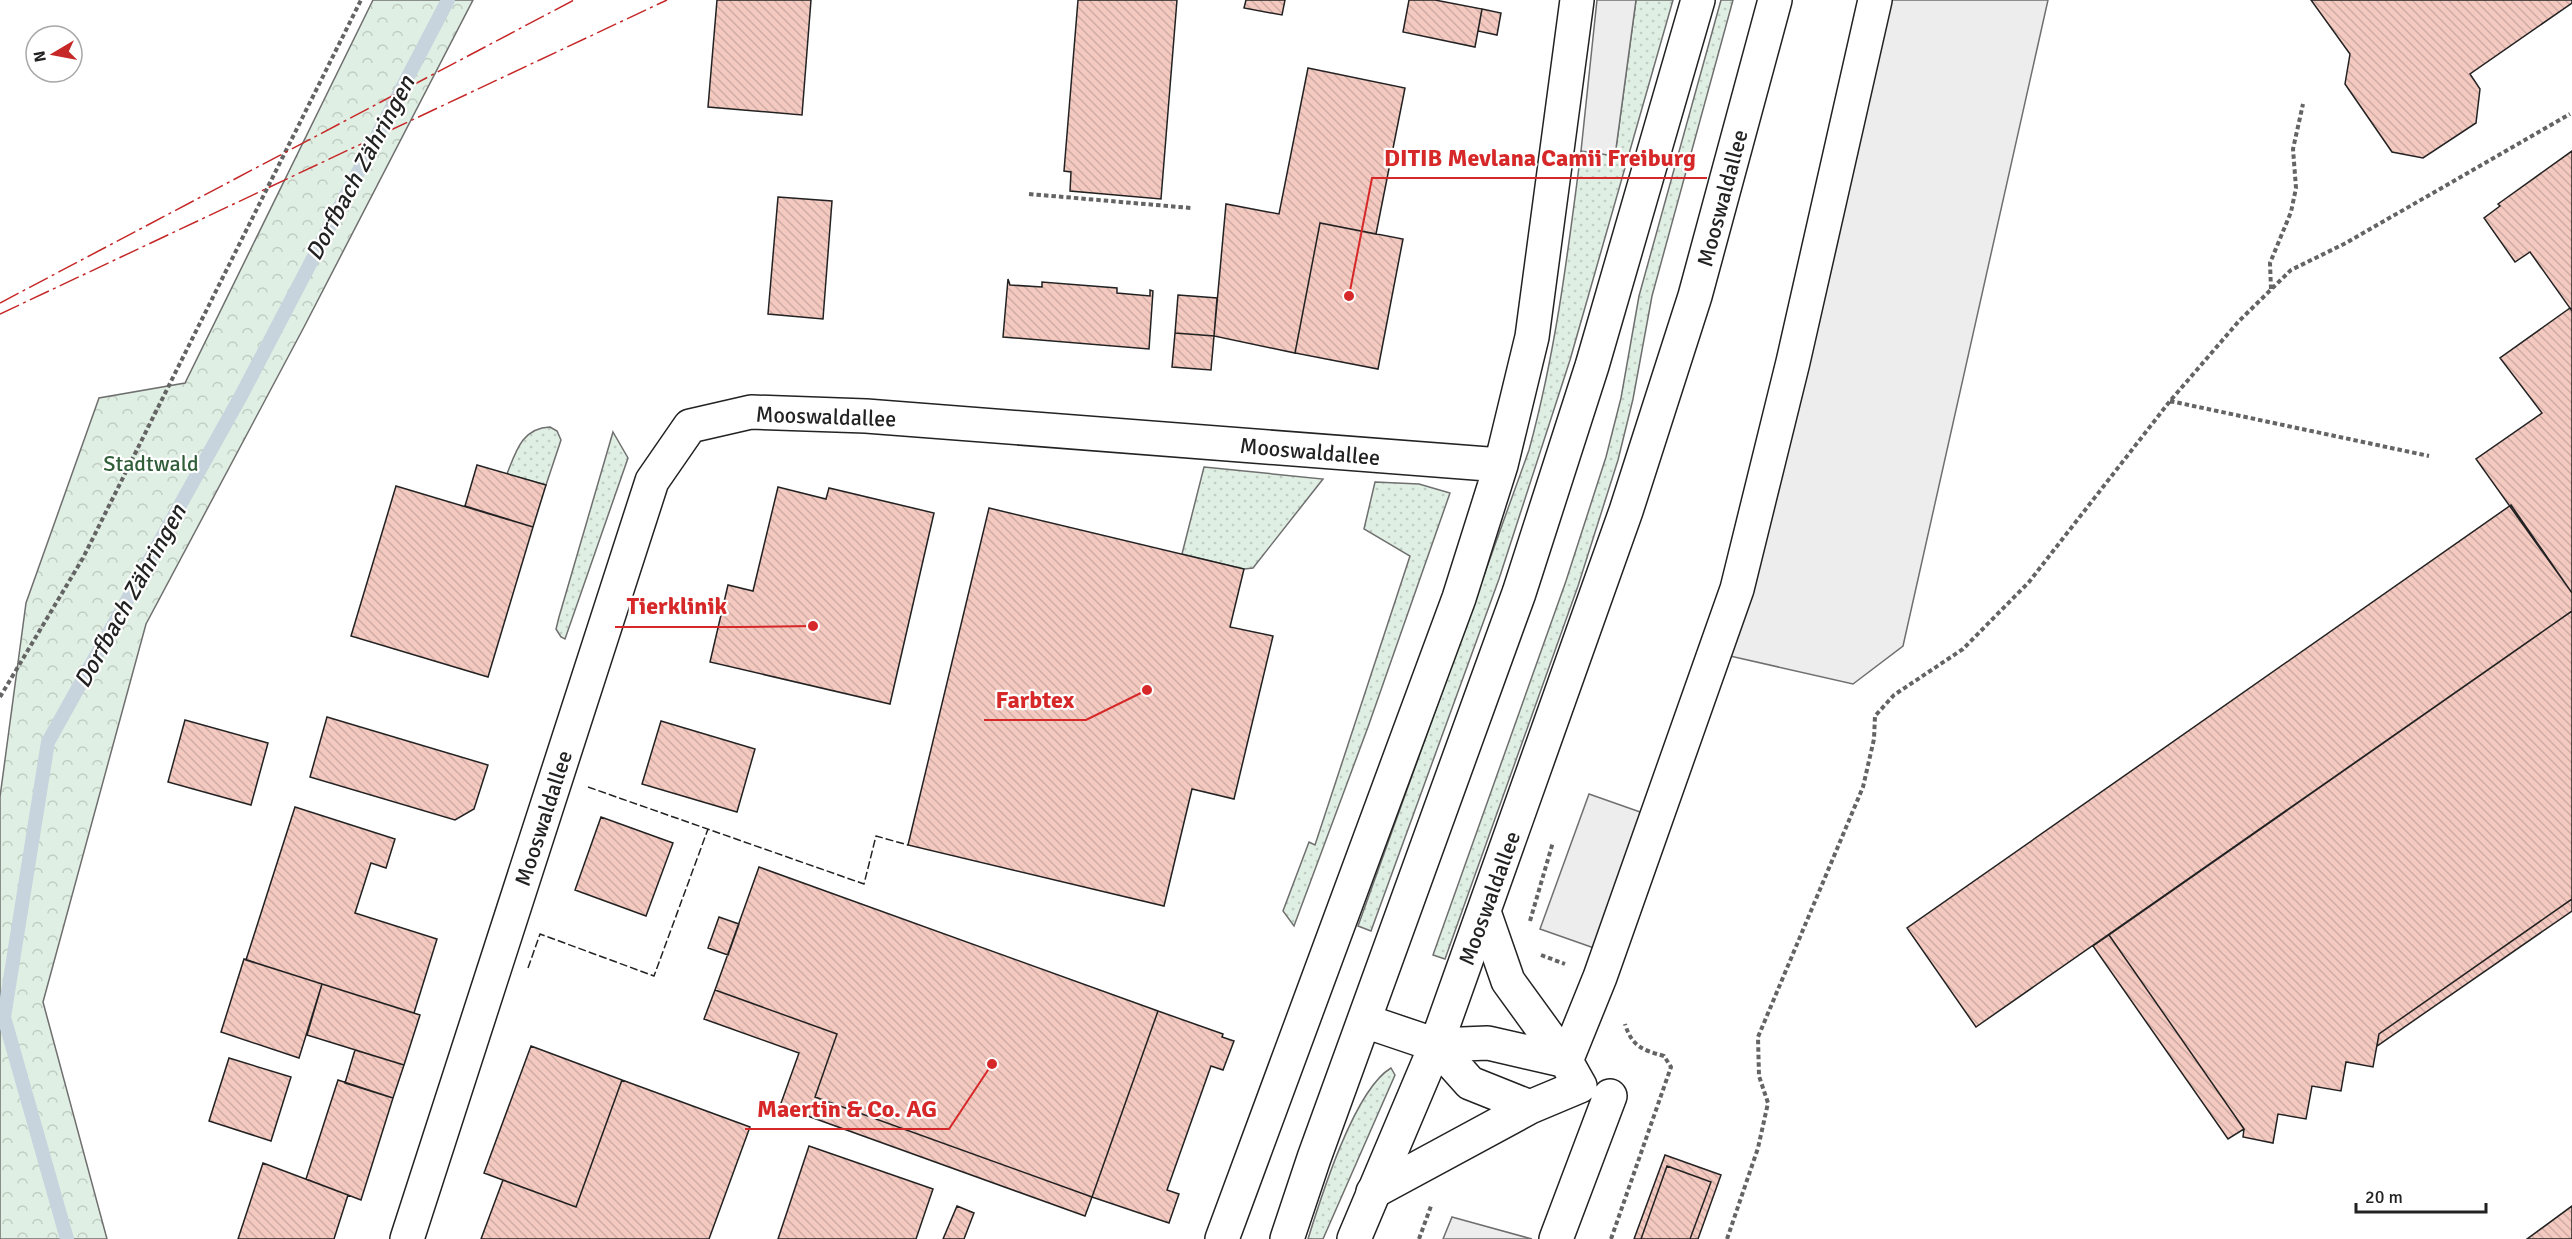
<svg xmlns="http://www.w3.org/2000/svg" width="2572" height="1239" viewBox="0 0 2572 1239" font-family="Signika,sans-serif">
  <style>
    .grass { fill: url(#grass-dots); stroke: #6f6f6f; stroke-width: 1.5 }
    .forest { fill: url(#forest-crowns); stroke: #6f6f6f; stroke-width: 1.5 }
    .parking { fill: #ededed; stroke: #6f6f6f; stroke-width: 1.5 }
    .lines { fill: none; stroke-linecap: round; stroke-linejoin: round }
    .stream { stroke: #c7d3dd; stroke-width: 14 }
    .building { fill: url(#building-back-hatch); stroke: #222; stroke-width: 1.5 }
    .minor-casing { stroke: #222; stroke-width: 36 }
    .major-casing { stroke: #222; stroke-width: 36 }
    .path { stroke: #646464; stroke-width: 4; stroke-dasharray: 4.5 3; stroke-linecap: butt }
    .minor { stroke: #fff; stroke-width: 33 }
    .major { stroke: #fff; stroke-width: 33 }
    .fence { stroke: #222; stroke-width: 1.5; stroke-dasharray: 8 3; stroke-linecap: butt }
    .power { stroke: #c62828; stroke-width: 1.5; stroke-dasharray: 21 4.5 3 4.5; stroke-linecap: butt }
    .labels { text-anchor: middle; stroke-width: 4.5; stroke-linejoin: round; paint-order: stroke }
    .street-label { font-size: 22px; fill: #222; stroke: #fff }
    .park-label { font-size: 22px; fill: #2f5e38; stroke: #fff }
    .water-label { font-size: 24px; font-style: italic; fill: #222; stroke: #fff }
    .leader { fill: none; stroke: #d62828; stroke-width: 2 }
    .callout-dot { fill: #d62828; stroke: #fff; stroke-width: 2 }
    .callout-label { font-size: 24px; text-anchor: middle; font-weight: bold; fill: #d62828; stroke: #fff; stroke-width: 4.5; stroke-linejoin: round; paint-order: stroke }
  </style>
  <defs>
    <pattern id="grass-dots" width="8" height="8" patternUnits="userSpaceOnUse" patternTransform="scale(1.5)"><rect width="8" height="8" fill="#e0efe3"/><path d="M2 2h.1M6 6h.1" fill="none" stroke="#c0cdc2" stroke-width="1.8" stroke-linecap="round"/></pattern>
    <pattern id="forest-crowns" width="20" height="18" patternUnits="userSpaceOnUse" patternTransform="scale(1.5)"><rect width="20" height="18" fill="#e0efe3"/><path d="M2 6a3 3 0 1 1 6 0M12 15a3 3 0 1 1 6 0" fill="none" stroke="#c0cdc2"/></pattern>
    <pattern id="building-back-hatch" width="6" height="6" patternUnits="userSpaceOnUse" patternTransform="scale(1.5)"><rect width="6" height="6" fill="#f3c9c0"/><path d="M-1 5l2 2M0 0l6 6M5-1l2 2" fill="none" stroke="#d0aca5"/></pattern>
  </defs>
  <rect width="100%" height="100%" fill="#fff"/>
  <path class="grass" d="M1636 0H1673L1570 360 1499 579 1371 931 1358 926 1529 450C1556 351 1568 252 1581 151L1615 156Z
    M1721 0H1733L1652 296 1633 399 1618 460 1578 586 1445 959 1433 955 1566 581 1606 457 1621 398 1639 296Z
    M550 427 557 431 561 440 546 485 507 474C516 451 522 428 550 427Z
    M613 432 628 458 565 639 561 637 556 629 559 617Z
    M1204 467 1323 479 1253 568 1244 569 1182 554Z
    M1375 482 1419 484 1450 493 1368 727 1294 926 1283 911 1309 842 1315 845 1410 556 1364 529Z
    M1391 1068 1395 1075 1323 1239H1308C1321 1197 1354 1090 1391 1068Z"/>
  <path class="forest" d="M373 0H473L304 327 146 624 43 1002 107 1239H0V797L26 603 99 398 185 383Z"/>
  <path class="parking" d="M1597 0H1636L1615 156 1581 151Z
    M1866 0H2048L1903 646 1853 684 1708 651Z
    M1589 794 1643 813 1594 948 1540 929Z
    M1452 1217 1532 1239H1443Z"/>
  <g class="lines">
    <path class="stream" d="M67 1239 4 1017 48 742 242 394 448 0"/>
  </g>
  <path class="building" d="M717 0H811L802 115 708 107Z
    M1078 0H1177L1161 199 1070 191 1071 172 1064 171Z
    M1246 0H1285L1282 15 1244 8Z
    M1409 0H1435L1482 9 1475 47 1403 32Z
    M2311 0H2572V3L2470 74 2480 89 2476 123 2423 158 2392 152 2345 84 2350 54Z
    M1482 9 1501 13 1497 35 1478 31Z
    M1308 68 1405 88 1376 234 1320 223 1295 353 1214 336 1226 204 1279 214Z
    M2572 151V311L2530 252 2515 262 2484 218 2500 206 2498 204Z
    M778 197 832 201 823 319 768 314Z
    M1320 223 1403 239 1378 369 1295 353Z
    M1008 279 1010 285 1042 287V282L1117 288V293L1150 296V290L1153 291 1149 349 1003 337Z
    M1178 295 1217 298 1214 336 1175 333Z
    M2570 308 2572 311V593L2476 459 2542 413 2500 358Z
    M1175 333 1214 336 1211 370 1172 367Z
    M477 465 546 485 533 527 465 506Z
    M396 486 533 527 488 677 351 636Z
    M778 487 826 499 829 488 934 513 890 704 710 662 728 585 753 591Z
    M2511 505 2572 593V611L1976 1027 1907 928Z
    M989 508 1244 569 1230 627 1273 636 1234 799 1192 789 1164 906 908 845Z
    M2572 611V899L2379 1034 2373 1067 2346 1062 2341 1091 2312 1086 2306 1119 2278 1114 2273 1143 2243 1137 2244 1129 2109 935Z
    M327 717 488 765 474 809 455 820 310 777Z
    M185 720 268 743 251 805 168 782Z
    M661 721 755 749 737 812 642 784Z
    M295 807 395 839 386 868 371 863 355 913 437 939 414 1013 246 960Z
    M601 817 673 843 646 916 575 890Z
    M759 867 1158 1011 1092 1197 815 1097 837 1034 715 990Z
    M2572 899V911L2377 1046 2379 1034Z
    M719 917 739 924 728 955 708 948Z
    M2109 935 2244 1129 2228 1139 2093 946Z
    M244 959 322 984 299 1058 221 1032Z
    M322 984 420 1015 404 1065 307 1035Z
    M715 990 837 1034 815 1097 1092 1197 1085 1216 780 1106 799 1053 704 1019Z
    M1158 1011 1223 1034 1222 1037 1234 1041 1223 1070 1211 1066 1167 1190 1179 1194 1169 1223 1092 1197Z
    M531 1046 622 1080 576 1207 484 1173Z
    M355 1050 404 1065 393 1098 345 1083Z
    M229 1058 291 1077 271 1141 209 1121Z
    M338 1080 393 1098 361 1200 306 1179Z
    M622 1080 750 1127 709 1239H481L503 1180 576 1207Z
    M809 1146 933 1189 916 1239H778Z
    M1665 1155 1721 1175 1698 1239H1690L1711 1182 1667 1166 1641 1239H1634Z
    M263 1163 348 1195 334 1239H238Z
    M1667 1166 1711 1182 1690 1239H1641Z
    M957 1206 974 1213 964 1239H943Z
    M2572 1206V1239H2527Z"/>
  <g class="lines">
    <g class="minor-casing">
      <path id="minor" d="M1365 1021 1436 1045 1488 1043 1566 1061
        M1436 1045 1470 1083 1530 1107 1580 1086 1566 1061 1508 981 1484 912
        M1566 1061 1600 977 1737 589 1793 362 1875 0
        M1373 1192 1530 1107
        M407 1239 652 481 690 426 751 412 866 416 1501 465
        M1222 1239 1459 598 1501 465 1532 337 1577 0
        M1556 1239 1610 1096"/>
    </g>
    <g class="major-casing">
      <path id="major" d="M1287 1239 1314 1158 1519 593 1592 366 1698 0
        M1354 1239 1436 1045 1626 511 1695 296 1775 0"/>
    </g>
    <path class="path" d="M1029 194 1191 208
      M2271 289 2270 263 2291 212 2296 188 2293 149 2303 104
      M2170 401 2429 456
      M0 697 83 558 361 0
      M1530 921 1553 842
      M1541 955 1565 964
      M1419 1239 1431 1206
      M1611 1239 1671 1067 1664 1056C1643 1050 1632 1047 1625 1024
      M1727 1239 1758 1148 1768 1103 1759 1076 1758 1037 1863 787 1874 739 1875 716 1894 695 1963 649 2029 582 2170 401 2239 321 2291 270 2346 243 2570 114"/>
    <use href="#minor" class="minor"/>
    <use href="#major" class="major"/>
    <path class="fence" d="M588 787 864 884 876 836 908 845
      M528 968 540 934 654 976 708 829"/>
    <path class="power" d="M0 303 574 0
      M0 314 667 0"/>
  </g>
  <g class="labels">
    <g class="street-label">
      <text transform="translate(1722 198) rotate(-75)" y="8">Mooswaldallee</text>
      <text transform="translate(826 416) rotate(2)" y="8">Mooswaldallee</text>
      <text transform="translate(1310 451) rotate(5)" y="8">Mooswaldallee</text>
      <text transform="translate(543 818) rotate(-72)" y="8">Mooswaldallee</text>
      <text transform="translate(1489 898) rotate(-70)" y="8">Mooswaldallee</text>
    </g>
    <g class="park-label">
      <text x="151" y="471">Stadtwald</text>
    </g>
    <g class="water-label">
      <text transform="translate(360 168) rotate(-62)" y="8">Dorfbach Zähringen</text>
      <text transform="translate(130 596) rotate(-61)" y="8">Dorfbach Zähringen</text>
    </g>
  </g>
  <path class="leader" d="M1349 296L1372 178H1707M813 626L739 627H615M1147 690L1086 720H984M992 1064L949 1129H745"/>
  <g class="callout-dot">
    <circle cx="1349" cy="296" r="6"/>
    <circle cx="813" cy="626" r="6"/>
    <circle cx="1147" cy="690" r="6"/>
    <circle cx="992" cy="1064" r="6"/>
  </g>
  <g class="callout-label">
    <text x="1540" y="166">DITIB Mevlana Camii Freiburg</text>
    <text x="677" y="614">Tierklinik</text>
    <text x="1035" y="708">Farbtex</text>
    <text x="847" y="1117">Maertin &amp; Co. AG</text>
  </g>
  <g transform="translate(54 54) rotate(260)"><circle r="28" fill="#ffffff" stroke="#a7a7a7" stroke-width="1.5"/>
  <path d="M0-4.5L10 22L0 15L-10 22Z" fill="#c62828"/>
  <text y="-9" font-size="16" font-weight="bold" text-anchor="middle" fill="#222222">N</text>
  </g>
  <path d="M2356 1203v9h130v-9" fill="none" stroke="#222222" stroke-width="3"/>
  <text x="2365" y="1203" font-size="18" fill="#222222" stroke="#ffffff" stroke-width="4.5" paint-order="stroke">20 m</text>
</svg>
